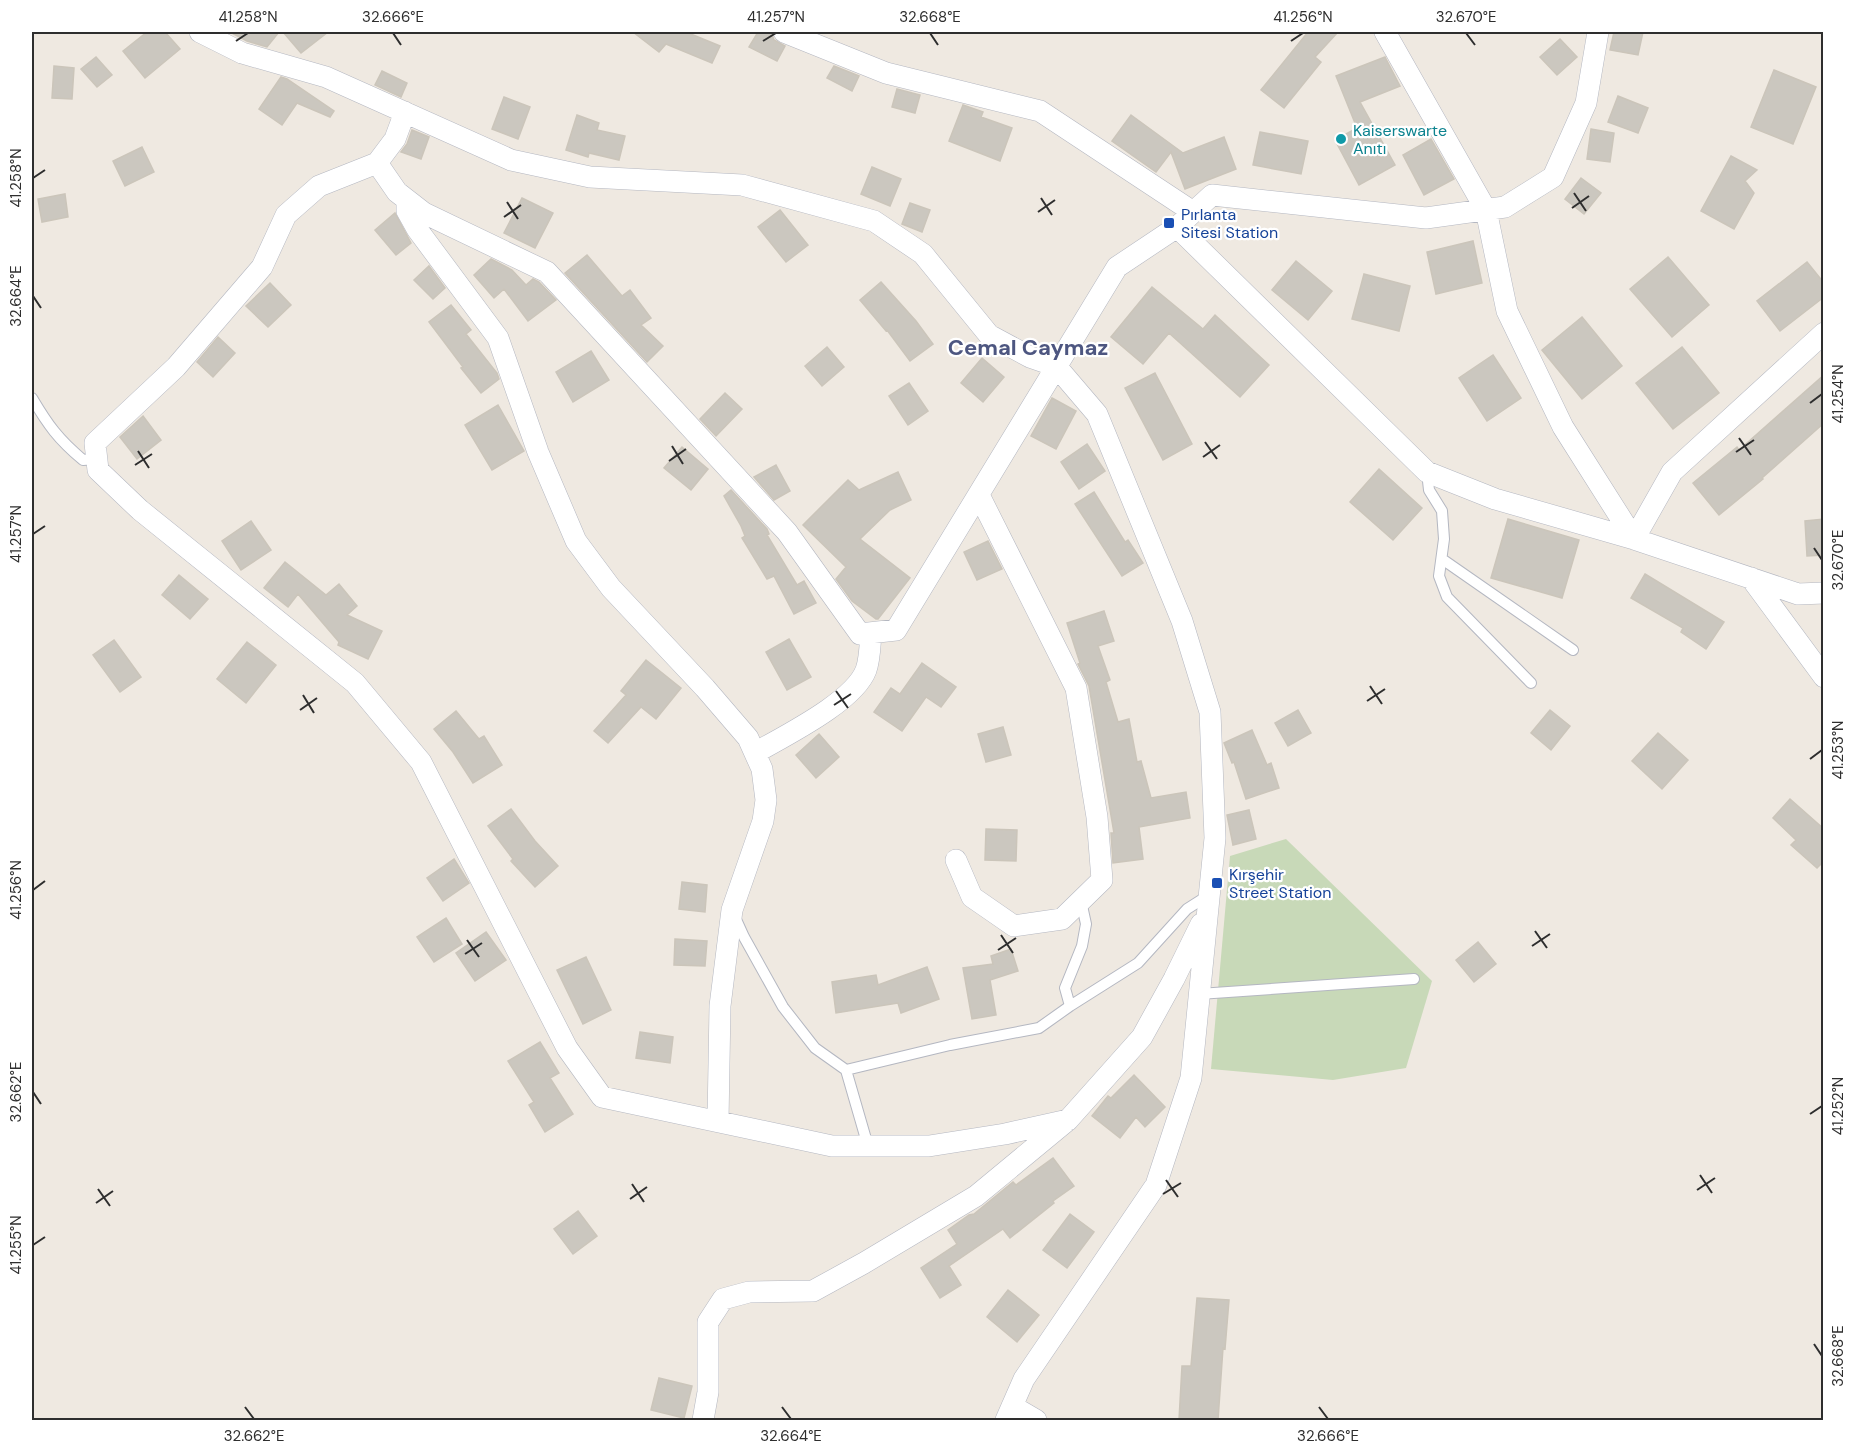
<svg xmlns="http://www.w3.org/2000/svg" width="1855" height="1452" viewBox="0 0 1855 1452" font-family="'DM Sans',sans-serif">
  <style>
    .cemetery { fill: #c8d9b8 }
    .building { fill: #cbc7bf; stroke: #cbc5ba; stroke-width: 1.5 }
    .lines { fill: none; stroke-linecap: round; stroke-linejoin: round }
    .lane-casing { stroke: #b4b7c1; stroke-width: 12 }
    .street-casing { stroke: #b4b7c1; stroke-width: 22 }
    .lane { stroke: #fff; stroke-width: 10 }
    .street { stroke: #fff; stroke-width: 21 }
    .ticks { fill: none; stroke: #2e2e2e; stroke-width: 2 }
    .culture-dot { fill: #0f9aa8; stroke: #fff; stroke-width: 2 }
    .transit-dot { fill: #1a4fb4; stroke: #fff; stroke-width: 2 }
    .labels { text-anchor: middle; stroke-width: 4.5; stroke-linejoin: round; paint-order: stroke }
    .culture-label { font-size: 16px; fill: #0d838f; stroke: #fff; text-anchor: start }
    .transit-label { font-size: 16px; fill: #164399; stroke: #fff; text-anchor: start }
    .district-label { font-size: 22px; font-weight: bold; fill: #4d5680; stroke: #fff }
    .neatline { fill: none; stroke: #2e2e2e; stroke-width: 2 }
    .ticks-label { font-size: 15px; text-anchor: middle; fill: #2e2e2e }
  </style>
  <rect width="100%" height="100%" fill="#efe9e1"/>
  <path class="cemetery" d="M1286 839 1432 981 1406 1068 1333 1080 1211 1069 1230 856Z"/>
  <path class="building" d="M147 32H165L180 49 145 78 123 51Z
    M230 32H279L267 47 247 41Z
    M283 32H328L301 53Z
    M633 32H686L720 46 712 63 666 44 659 52Z
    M758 32H771L774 40 785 46 777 61 749 47Z
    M1308 32H1338L1315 57 1321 62 1284 108 1261 90Z
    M1614 32H1643L1638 55 1610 50Z
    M1560 39 1577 57 1557 75 1540 57Z
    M96 57 112 75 97 87 81 69Z
    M1385 57 1400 86 1360 102 1395 165 1359 185 1335 140 1357 128 1336 76Z
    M54 66 74 68 72 99 52 98Z
    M834 66 859 76 852 91 827 78Z
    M1774 70 1816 87 1793 144 1751 127Z
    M382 71 407 83 401 97 375 85Z
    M281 77 287 79 334 111 330 117 297 103 282 125 259 109Z
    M897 89 920 95 915 113 892 107Z
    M1618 96 1648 108 1638 133 1608 122Z
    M504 97 530 107 518 139 492 129Z
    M963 105 983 112 981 117 1012 128 1000 161 949 141Z
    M577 115 599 123 597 130 625 136 619 160 589 153 588 157 566 150Z
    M1131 115 1183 153 1224 137 1236 169 1185 189 1171 152 1156 172 1112 141Z
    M1591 129 1614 133 1610 162 1587 159Z
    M412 130 429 137 421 159 401 152 407 144Z
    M1260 132 1308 141 1301 174 1253 165Z
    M1431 139 1454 179 1424 195 1403 155Z
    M142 147 154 172 125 186 113 161Z
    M1731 156 1757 170 1745 181 1754 193 1734 229 1701 211Z
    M872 167 901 179 890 206 861 194Z
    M1581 178 1601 193 1584 214 1565 199Z
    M65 194 68 217 42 222 38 199Z
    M522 198 553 213 535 248 504 233Z
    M910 203 930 210 922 232 902 224Z
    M780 210 808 245 786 262 758 227Z
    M395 213 411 243 396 255 375 230Z
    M1473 241 1482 283 1436 294 1427 252Z
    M587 255 622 296 630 290 651 318 641 325 663 346 647 362 565 273Z
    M1668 257 1709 305 1672 337 1630 289Z
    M491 259 512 270 526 285 533 279 539 282 556 300 528 321 504 289 494 298 474 275Z
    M1296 261 1332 291 1308 320 1272 290Z
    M1807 262 1824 283V297L1780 331 1757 301Z
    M429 266 445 288 433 299 414 280Z
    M1364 274 1410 286 1399 331 1352 319Z
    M881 282 916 321 933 344 910 361 887 330 886 331 860 300Z
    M270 283 291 305 268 327 246 306Z
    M1152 287 1203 329 1215 315 1269 365 1240 397 1169 333 1143 364 1111 337Z
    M451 305 471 330 466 334 497 373 499 379 481 393 461 368 463 367 429 322Z
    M1582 317 1622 366 1582 399 1542 350Z
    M218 337 235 353 213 377 197 362Z
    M827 347 844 367 822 386 805 366Z
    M1682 347 1719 393 1673 429 1636 383Z
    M591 351 609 380 573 402 556 372Z
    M1493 355 1521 398 1487 421 1459 378Z
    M982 358 1004 377 983 402 961 383Z
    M1155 373 1192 444 1163 460 1125 388Z
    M1824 375V423L1762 478 1763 479 1719 515 1693 483 1737 447 1739 450Z
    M909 383 928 411 908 425 889 396Z
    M725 393 742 409 716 436 700 419Z
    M1052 398 1076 411 1056 449 1031 436Z
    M498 405 524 451 492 470 465 425Z
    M143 416 161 440 137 459 120 437Z
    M1087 444 1105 471 1079 489 1061 462Z
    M682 447 708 469 691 490 664 468Z
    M776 465 790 491 774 500 754 477Z
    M1379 469 1422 508 1393 540 1350 502Z
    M898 472 911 500 890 510 860 539 910 578 878 619H876L852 601 836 579 846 567 803 525 848 480 859 490Z
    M731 490 767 529 769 534 767 535 797 585 804 581 816 603 794 614 774 576 767 579 742 538 745 536 741 526 724 496Z
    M1094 492 1125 542 1128 540 1143 563 1122 576 1075 504Z
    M1508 519 1579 540 1562 598 1491 578Z
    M1824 519V555L1807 556 1805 521Z
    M251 521 271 550 241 570 222 541Z
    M988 541 1002 569 977 580 964 552Z
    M285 562 326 595 339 584 357 606 347 615 382 631 368 659 338 645 339 642 298 594 288 607 264 588Z
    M1645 574 1724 622 1706 649 1681 632 1683 628 1631 598Z
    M179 575 208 599 190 619 162 595Z
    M1104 611 1114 641 1098 646 1110 680 1106 682 1118 722 1129 719 1137 762 1141 761 1151 798 1186 792 1190 818 1139 827 1143 859 1113 863 1111 833H1114L1089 686 1078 664 1080 663 1067 623Z
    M789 639 811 677 787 690 766 652Z
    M114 640 141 677 120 692 93 655Z
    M247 642 276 665 246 703 217 679Z
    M646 660 681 688 656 719 641 707 608 743 594 731 626 695 621 691Z
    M922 663 956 687 941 707 926 697 902 731 874 712 891 688 900 694Z
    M1298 710 1311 733 1288 746 1275 723Z
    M1550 710 1570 726 1551 750 1531 733Z
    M456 711 479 739 484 736 502 765 473 783 453 752 434 729Z
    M1003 727 1011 755 986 762 978 734Z
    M1252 730 1267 765 1271 763 1279 788 1246 799 1234 762 1232 763 1224 743Z
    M1658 733 1688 760 1662 789 1632 761Z
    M819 734 839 757 816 778 796 755Z
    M1790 799 1824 829V861L1817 868 1791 845 1796 840 1773 818Z
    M511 809 535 841 558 866 535 887 511 861 513 859 488 826Z
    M1249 810 1256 839 1233 845 1227 815Z
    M986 829 1017 830 1016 861 985 860Z
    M454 859 469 883 443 901 427 878Z
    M682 882 707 885 705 912 679 909Z
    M446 918 462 944 434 962 417 937Z
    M486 932 506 960 475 981 456 953Z
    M675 939 707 941 705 966 674 965Z
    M1478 942 1496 964 1474 982 1456 960Z
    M1011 949 1018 971 990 980 996 1015 972 1019 963 968 993 964 991 956Z
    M586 957 611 1010 583 1024 557 970Z
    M927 967 939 999 901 1013 898 1003 836 1013 832 982 876 975 878 985Z
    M640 1032 673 1037 670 1063 636 1058Z
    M540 1042 559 1073 550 1078 573 1114 545 1132 529 1105 534 1102 508 1061Z
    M1134 1075 1165 1107 1145 1127 1136 1117 1120 1138 1092 1116 1108 1096 1111 1098Z
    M1053 1158 1074 1186 1053 1201 1054 1203 1010 1238 1003 1229 949 1266 961 1285 940 1298 921 1268 957 1244 948 1230 969 1215 974 1214 1013 1182 1016 1185Z
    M578 1211 597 1236 573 1254 554 1229Z
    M1070 1214 1094 1232 1067 1268 1043 1250Z
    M1008 1290 1039 1315 1017 1342 987 1317Z
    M1197 1298 1229 1300 1225 1349 1223 1348 1218 1420H1179L1182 1366H1191Z
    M659 1378 692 1386 684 1418 651 1410Z"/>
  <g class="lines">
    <g class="lane-casing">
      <path id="lane" d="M32 398C48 425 58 439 83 460L97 459
        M1427 472 1429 490 1442 511 1444 539 1439 576 1447 597 1531 683
        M1442 559 1573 650
        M734 915 744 937 783 1007 815 1048 846 1070 868 1146
        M1199 994 1414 979
        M1070 1006 1065 988 1082 946 1086 924 1081 901
        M846 1070 950 1045 1039 1028 1070 1006 1138 963 1187 909 1209 895"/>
    </g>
    <g class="street-casing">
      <path id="street" d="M200 32 242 53 326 77 511 160 590 177 742 185 874 221 923 254 989 335 1030 357 1056 366 1097 414 1182 621 1210 712 1215 838 1191 1078 1156 1185 1024 1379 1006 1420
        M784 32 886 73 1040 111 1193 212
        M1385 32 1486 210 1507 311 1563 427 1634 539 1798 594 1824 593
        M405 112 395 139 377 163 319 186 286 215 262 267 176 367 95 443 98 470 140 510 355 683 421 762 567 1048 602 1097 832 1146H929L1005 1134 1068 1120
        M377 163 397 192 424 213 547 272 787 532 860 634 896 630 1117 267 1177 227 1212 195 1426 218 1505 207 1553 177 1586 103 1598 32
        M407 200V211L417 229 498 338 538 452 576 541 611 588 705 688 748 738 762 769 766 800 763 821 732 910 720 1006 718 1121
        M1177 227 1427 472 1495 499 1634 539 1672 472 1824 333
        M1751 578 1824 677
        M755 753C784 736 854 702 866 670 870 659 870 644 871 633
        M956 860 972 897 1014 926 1062 919 1102 880 1097 817 1076 688 979 495
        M1012 1406 1036 1420
        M703 1420 708 1392V1322L723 1299 749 1292 813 1291 864 1263 976 1196 1068 1120 1142 1037 1174 979 1201 924"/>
    </g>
    <use href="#lane" class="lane"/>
    <use href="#street" class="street"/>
  </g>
  <path class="ticks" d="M393 33 401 45M930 33 938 45M1466 33 1475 45M236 41 248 33M763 41 776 33M1291 41 1303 33M33 178 45 170M1574 193 1586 211M1041 198 1052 215M507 202 518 219M1572 208 1589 196M1038 212 1055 200M504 217 521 205M33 296 41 308M1810 403 1822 394M1739 438 1751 455M1205 442 1217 459M672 446 683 464M138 451 149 468M1736 452 1754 440M1203 457 1220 445M669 461 686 449M135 465 152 454M33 534 45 526M1814 548 1822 560M1370 686 1382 704M836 691 848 708M303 695 314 713M1367 701 1385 689M834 705 851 694M300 710 317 698M1810 759 1822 750M33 890 45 881M1535 931 1547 948M1001 935 1013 953M467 940 479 957M1532 946 1550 934M998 950 1016 938M465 954 482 943M33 1092 41 1104M1810 1114 1822 1106M1700 1175 1712 1193M1166 1180 1178 1197M632 1184 644 1202M98 1189 110 1206M1697 1190 1715 1178M1163 1194 1181 1183M630 1199 647 1187M96 1203 113 1191M33 1245 45 1237M1814 1344 1822 1356M245 1407 254 1419M782 1407 791 1419M1319 1407 1328 1419"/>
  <circle class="culture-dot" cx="1341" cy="139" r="6"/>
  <g class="transit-dot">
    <rect x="1163" y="217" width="12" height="12" rx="3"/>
    <rect x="1211" y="877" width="12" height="12" rx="3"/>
  </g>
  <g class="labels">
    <g class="culture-label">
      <text x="1353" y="136">Kaiserswarte<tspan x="1353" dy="18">Anıtı</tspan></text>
    </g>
    <g class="transit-label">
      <text x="1181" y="220">Pırlanta<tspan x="1181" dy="18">Sitesi Station</tspan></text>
      <text x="1229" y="880">Kırşehir<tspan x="1229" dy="18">Street Station</tspan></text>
    </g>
    <g class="district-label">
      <text x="1028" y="355">Cemal Caymaz</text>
    </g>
  </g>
  <rect width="1855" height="1452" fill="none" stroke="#ffffff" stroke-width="66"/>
  <rect x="33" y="33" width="1789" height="1386" class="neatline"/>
  <g class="ticks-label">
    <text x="248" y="22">41.258°N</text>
    <text x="393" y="22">32.666°E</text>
    <text x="776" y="22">41.257°N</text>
    <text x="930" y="22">32.668°E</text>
    <text x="1303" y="22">41.256°N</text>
    <text x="1466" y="22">32.670°E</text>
    <text transform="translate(16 178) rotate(-90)" y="5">41.258°N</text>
    <text transform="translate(16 296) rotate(-90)" y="5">32.664°E</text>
    <text transform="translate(1838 394) rotate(-90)" y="5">41.254°N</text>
    <text transform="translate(16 534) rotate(-90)" y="5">41.257°N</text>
    <text transform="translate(1838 560) rotate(-90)" y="5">32.670°E</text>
    <text transform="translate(1838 750) rotate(-90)" y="5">41.253°N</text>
    <text transform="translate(16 890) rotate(-90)" y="5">41.256°N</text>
    <text transform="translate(16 1092) rotate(-90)" y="5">32.662°E</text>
    <text transform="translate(1838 1106) rotate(-90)" y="5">41.252°N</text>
    <text transform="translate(16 1245) rotate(-90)" y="5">41.255°N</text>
    <text transform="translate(1838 1356) rotate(-90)" y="5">32.668°E</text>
    <text x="254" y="1441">32.662°E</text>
    <text x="791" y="1441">32.664°E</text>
    <text x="1328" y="1441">32.666°E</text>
  </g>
</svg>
